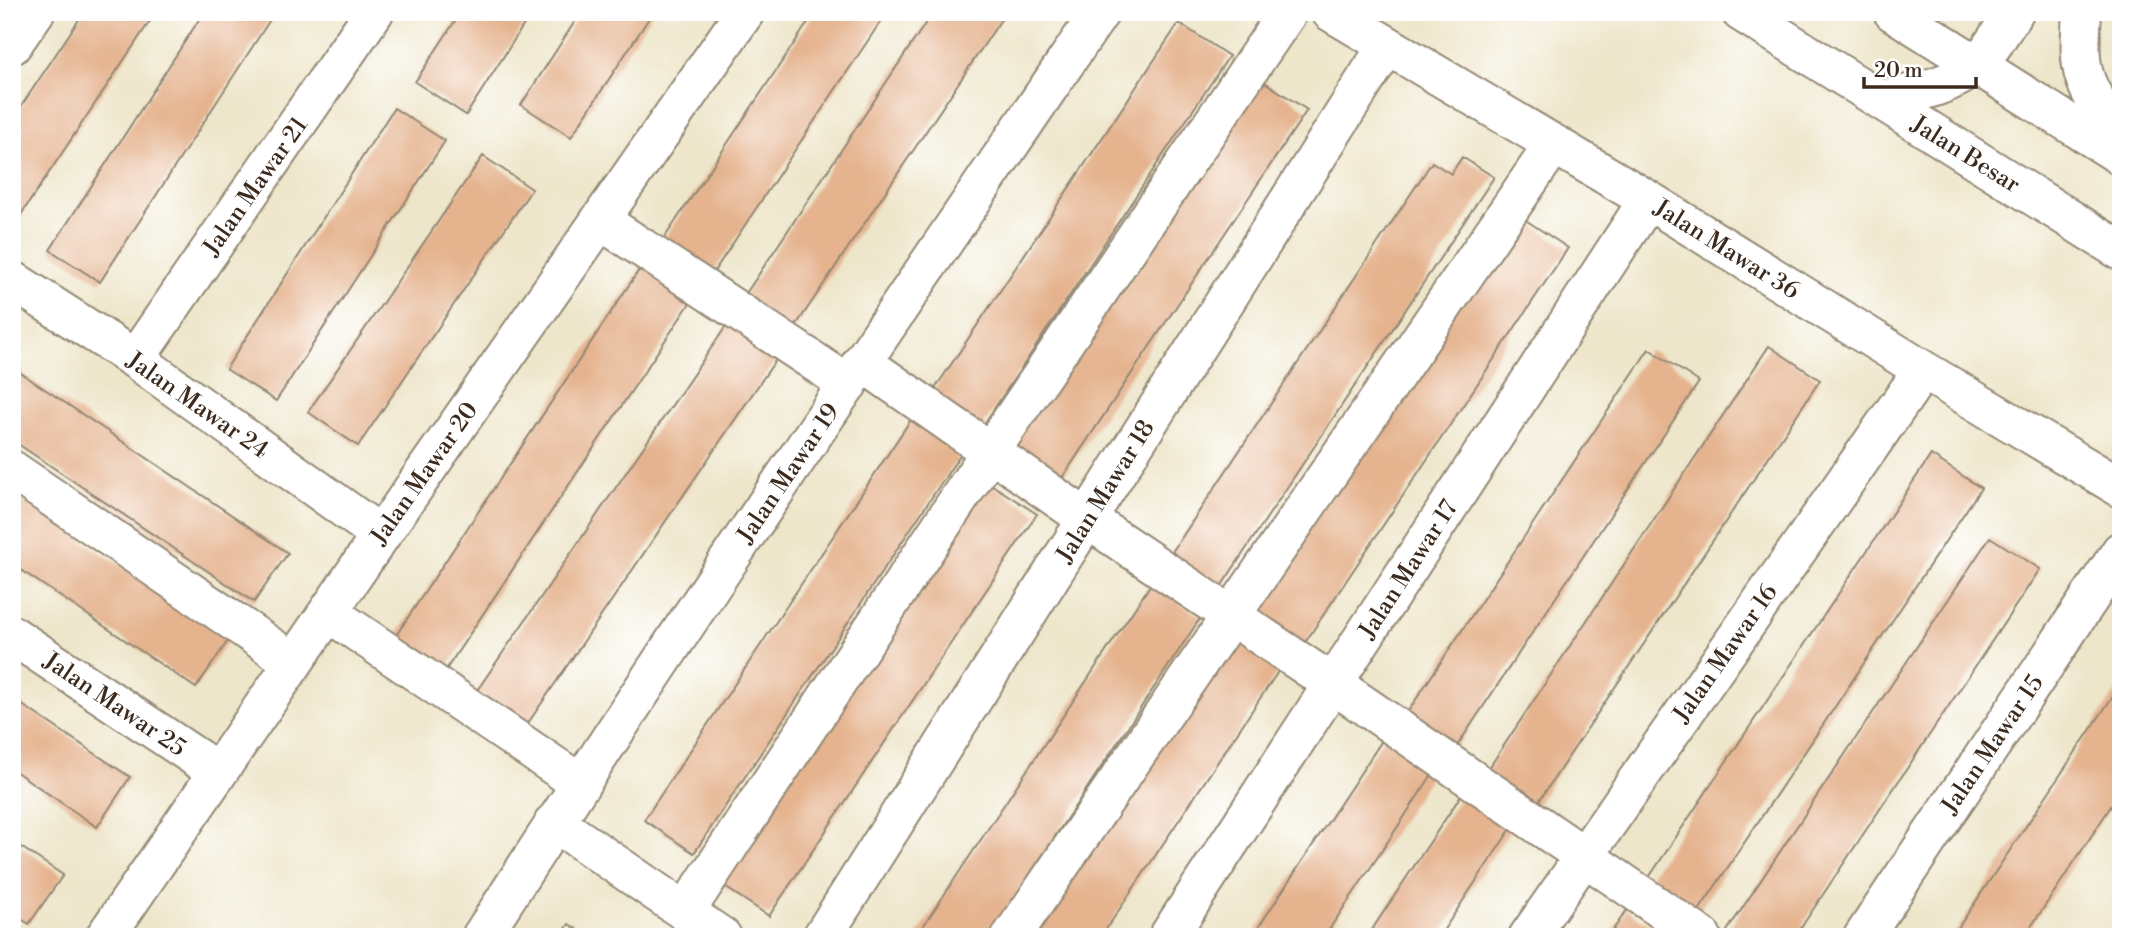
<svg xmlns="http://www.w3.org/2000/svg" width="2133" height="949" viewBox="0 0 2133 949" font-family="'Libre Bodoni',serif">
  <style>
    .building { fill: #e5b38e }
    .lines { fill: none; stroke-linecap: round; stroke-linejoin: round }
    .minor-casing { stroke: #948874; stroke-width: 42 }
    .major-casing { stroke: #948874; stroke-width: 42 }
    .minor { stroke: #fff; stroke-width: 38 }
    .major { stroke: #fff; stroke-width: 38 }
    .labels { text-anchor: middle; stroke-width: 5; stroke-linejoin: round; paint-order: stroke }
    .street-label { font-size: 24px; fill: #3b2a1e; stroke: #fff }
  </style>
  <rect width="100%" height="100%" fill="#fff"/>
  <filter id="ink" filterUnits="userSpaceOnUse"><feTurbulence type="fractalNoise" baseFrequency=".0143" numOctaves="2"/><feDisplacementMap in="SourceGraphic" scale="14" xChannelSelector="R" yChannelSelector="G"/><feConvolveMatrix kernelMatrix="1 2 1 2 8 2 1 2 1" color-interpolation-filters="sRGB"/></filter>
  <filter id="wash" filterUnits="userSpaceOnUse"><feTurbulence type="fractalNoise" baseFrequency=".00686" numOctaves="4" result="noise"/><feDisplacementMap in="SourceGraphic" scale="28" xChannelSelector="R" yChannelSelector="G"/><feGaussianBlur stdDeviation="1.57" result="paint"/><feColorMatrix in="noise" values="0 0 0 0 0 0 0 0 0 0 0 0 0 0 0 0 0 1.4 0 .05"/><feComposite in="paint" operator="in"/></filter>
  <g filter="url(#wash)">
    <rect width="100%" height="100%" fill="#eee6cb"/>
    <g id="blocks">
      <path class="building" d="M84 12H156L18 219 12 215V120Z
        M204 12H275L100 282 50 250Z
        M461 12H532L466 115 415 82Z
        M581 12H653L571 137 521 105Z
        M815 12H887L709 279 659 246Z
        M933 12H1006L793 330 743 298Z
        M1179 23 1229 56 980 430 930 396Z
        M1257 77 1307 110 1058 484 1008 451Z
        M394 108 445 141 276 401 226 369Z
        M483 156 532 189 358 446 308 412Z
        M1462 157 1494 177 1218 591 1168 558 1432 162 1451 174Z
        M1518 215 1568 248 1300 650 1250 617Z
        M643 264 694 297 445 671 395 637Z
        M729 322 779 355 526 726 476 692Z
        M1769 346 1820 380 1533 810 1483 777Z
        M1649 349 1699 382 1451 755 1401 722Z
        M12 367 288 553 254 602 12 440Z
        M912 418 962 452 694 853 644 820Z
        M1931 455 1981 488 1694 918 1644 885Z
        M986 481 1037 514 769 916 719 883Z
        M12 493 229 639 196 688 12 564Z
        M1990 537 2040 569 1810 914 1795 937H1723Z
        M1151 584 1201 617 988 937H916Z
        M1228 637 1279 670 1101 937H1029Z
        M2121 684V791L2063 879 2024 937H1952Z
        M12 698 130 777 97 827 12 769Z
        M1385 736 1435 770 1379 855 1324 937H1252Z
        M1464 791 1514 824 1476 881 1439 937H1367Z
        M12 841 63 875 29 924 12 913Z
        M1627 910 1667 937H1608Z
        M569 924 589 937H560Z"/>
    </g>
  </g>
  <g filter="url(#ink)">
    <use href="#blocks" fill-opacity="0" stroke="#948874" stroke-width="2"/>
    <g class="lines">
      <g class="minor-casing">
        <path id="minor" d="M1331 12 1648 200 1923 370 2121 488
          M12 45 35 12
          M1882 100C1913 93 1949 87 1975 66 1987 57 2004 26 2014 12
          M600 220 848 384
          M12 280 135 359 381 535
          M135 359 374 12
          M862 362 1087 519 1333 684 1702 937
          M12 470 293 662
          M328 612 581 784
          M12 635 218 772
          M554 822 722 937
          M685 912 990 452 1288 12
          M105 937 381 535 745 12
          M481 937C682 625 891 319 1100 12
          M822 937 1387 46
          M1011 937 1554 144
          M1168 937 1648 200
          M1528 937 1923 370
          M1863 937 2121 551"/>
      </g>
      <g class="major-casing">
        <path id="major" d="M1741 12 2121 251
          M1893 12 2121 156
          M2082 12C2081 33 2078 58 2085 78 2092 100 2109 121 2121 141"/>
      </g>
      <use href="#minor" class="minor"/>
      <use href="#major" class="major"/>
    </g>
  </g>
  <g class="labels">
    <g class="street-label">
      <text transform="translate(1966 154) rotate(32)" y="8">Jalan Besar</text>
      <text transform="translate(255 186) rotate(-55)" y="8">Jalan Mawar 21</text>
      <text transform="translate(1727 249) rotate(32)" y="8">Jalan Mawar 36</text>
      <text transform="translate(198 405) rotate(35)" y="8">Jalan Mawar 24</text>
      <text transform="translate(424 473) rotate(-55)" y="8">Jalan Mawar 20</text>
      <text transform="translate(788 473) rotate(-56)" y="8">Jalan Mawar 19</text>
      <text transform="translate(1105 491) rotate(-58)" y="8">Jalan Mawar 18</text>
      <text transform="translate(1408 569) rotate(-57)" y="8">Jalan Mawar 17</text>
      <text transform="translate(1725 653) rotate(-55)" y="8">Jalan Mawar 16</text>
      <text transform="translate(115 704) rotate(34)" y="8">Jalan Mawar 25</text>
      <text transform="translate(1992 744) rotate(-56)" y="8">Jalan Mawar 15</text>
    </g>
  </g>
  <rect width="2133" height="949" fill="none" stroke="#fff" stroke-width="42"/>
  <path d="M1864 77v10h112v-10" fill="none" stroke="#3b2a1e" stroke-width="3.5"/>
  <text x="1874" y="77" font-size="21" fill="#3b2a1e" stroke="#ffffff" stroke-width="5" paint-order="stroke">20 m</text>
</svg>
